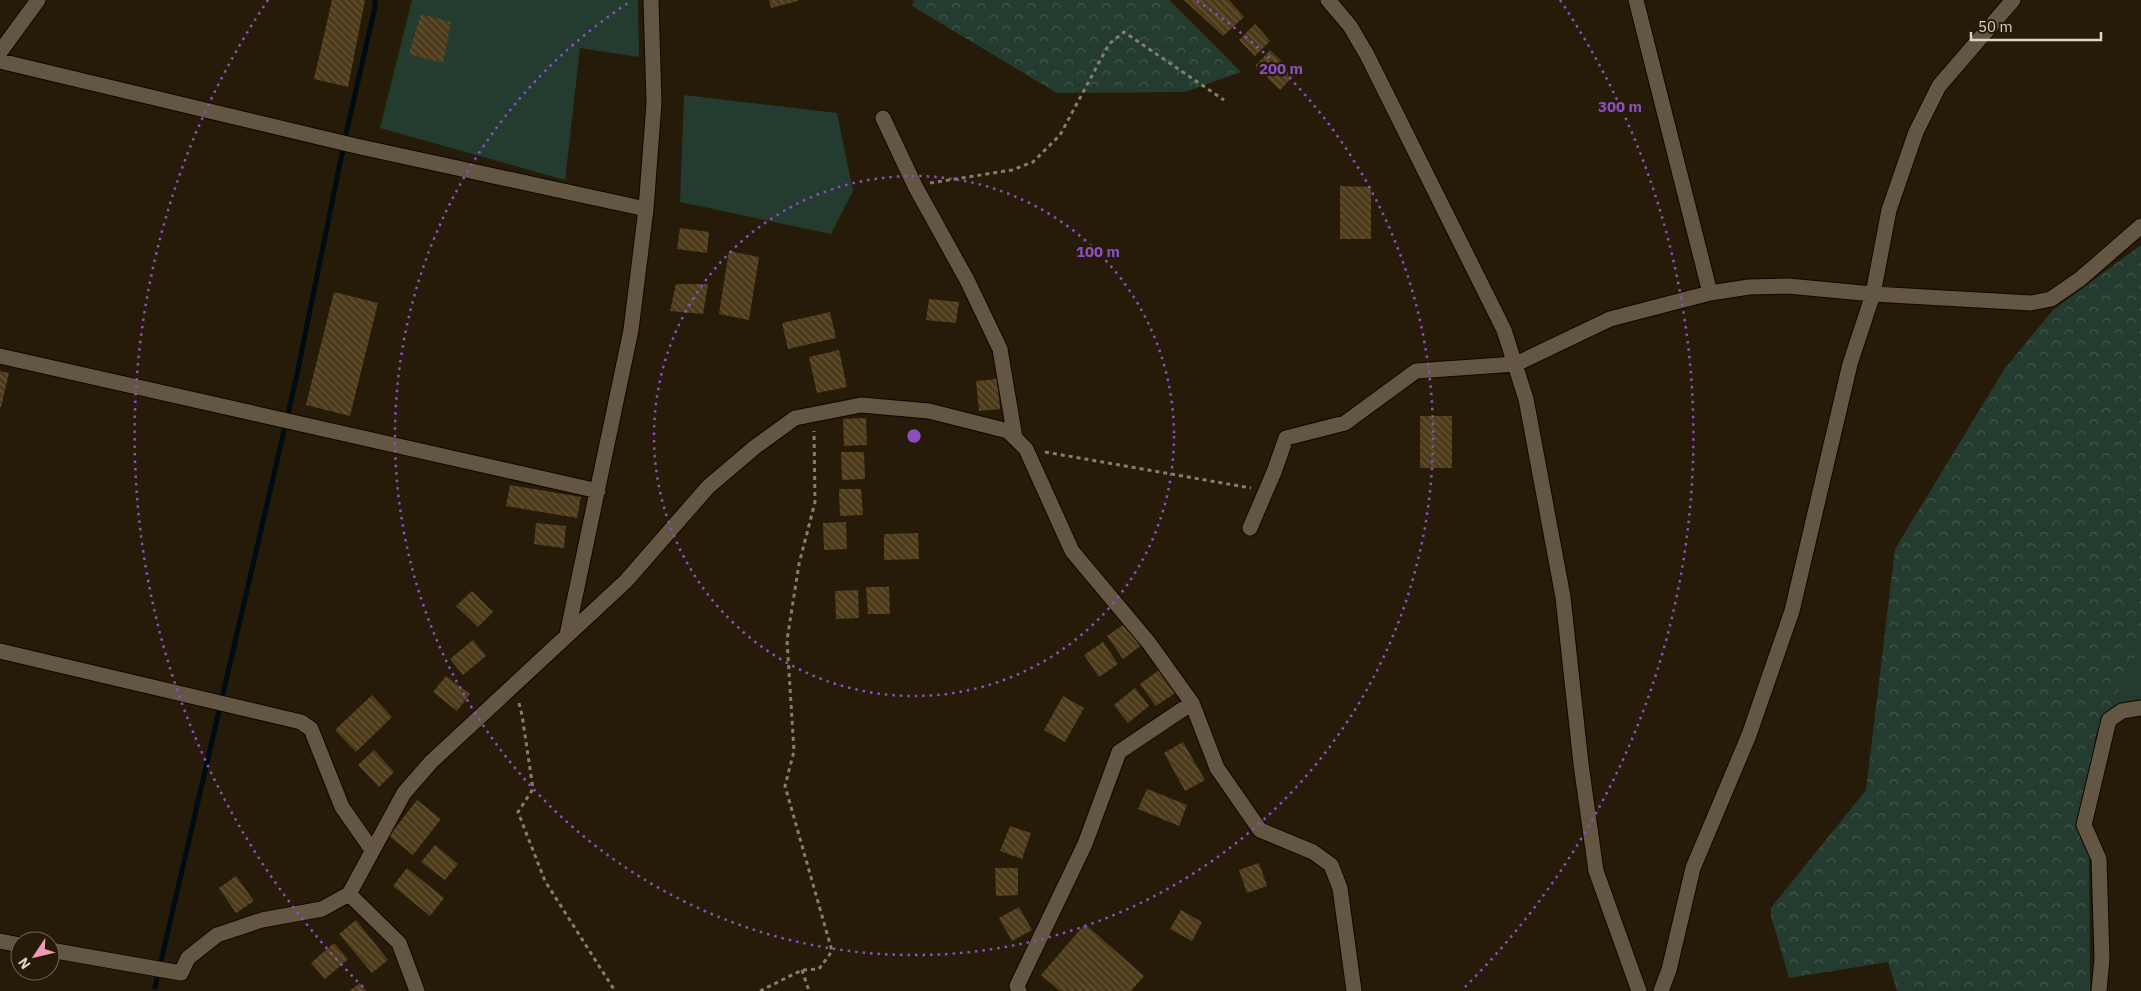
<svg xmlns="http://www.w3.org/2000/svg" width="2141" height="991" viewBox="0 0 2141 991" font-family="'IBM Plex Sans',sans-serif">
  <style>
    .green { fill: #243c30 }
    .forest { fill: url(#forest-crowns) }
    .lines { fill: none; stroke-linecap: round; stroke-linejoin: round }
    .stream { stroke: #000c13; stroke-width: 5 }
    .building { fill: url(#building-back-hatch) }
    .minor-casing { stroke: #0f0600; stroke-width: 17 }
    .path { stroke: #867d6e; stroke-width: 3; stroke-dasharray: 4 4; stroke-linecap: butt }
    .minor { stroke: #635642; stroke-width: 15 }
    .ring { fill: none; stroke: #8e4ec1; stroke-width: 2.5; stroke-dasharray: 2.5 5 }
    .centre { fill: #8e4ec1; stroke: #261b08; stroke-width: 2.5 }
    .ring-label { font-size: 15px; text-anchor: middle; font-weight: bold; fill: #8e4ec1; stroke: #261b08; stroke-width: 5; stroke-linejoin: round; paint-order: stroke }
  </style>
  <defs>
    <pattern id="forest-crowns" width="20" height="18" patternUnits="userSpaceOnUse" patternTransform="scale(1.25)"><rect width="20" height="18" fill="#243c30"/><path d="M2 6a3 3 0 1 1 6 0M12 15a3 3 0 1 1 6 0" fill="none" stroke="#43574d"/></pattern>
    <pattern id="building-back-hatch" width="6" height="6" patternUnits="userSpaceOnUse" patternTransform="scale(1.25)"><rect width="6" height="6" fill="#4d3b1a"/><path d="M-1 5l2 2M0 0l6 6M5-1l2 2" fill="none" stroke="#66563a"/></pattern>
  </defs>
  <rect width="100%" height="100%" fill="#261b08"/>
  <path class="green" d="M412 0H638L639 57 580 48 565 180 380 128Z
    M684 95 837 113 853 191 831 234 680 202Z
    M2141 645V701L2107 713Z"/>
  <path class="forest" d="M914 0H1169L1241 72 1185 92 1057 93 912 6Z
    M2141 245V645L2095 738 2089 847 2090 991H1897L1888 962 1789 978 1771 916V908L1866 790 1895 549 2005 368 2053 310Z"/>
  <g class="lines">
    <path class="stream" d="M155 987 296 379 346 134 375 7V0"/>
  </g>
  <path class="building" d="M332 0H365L348 87 314 79Z
    M769 0H798V1L771 8Z
    M1184 0H1229L1244 17 1223 36Z
    M421 14 451 22 443 63 409 54Z
    M1255 24 1270 41 1255 56 1239 40Z
    M1270 50 1295 74 1280 90 1255 66Z
    M1340 186 1371 187V239H1340Z
    M680 228 709 232 707 253 677 249Z
    M729 251 759 257 749 320 719 314Z
    M676 284H708L703 314 670 311Z
    M334 292 378 303 350 416 306 405Z
    M929 299 959 302 956 323 926 320Z
    M830 312 836 338 788 349 782 323Z
    M839 350 847 387 817 393 809 357Z
    M0 371 9 373 1 407H0Z
    M997 379 1000 409 979 411 976 381Z
    M1420 416H1452V468H1420Z
    M866 418 867 445 844 446 843 419Z
    M841 452H864L865 479 842 480Z
    M510 485 581 497 577 518 506 506Z
    M839 489H861L863 515 840 516Z
    M846 522 847 549 824 550 823 523Z
    M536 523 566 526 564 548 534 544Z
    M918 533 919 559 884 560V534Z
    M866 587H889L890 614H868Z
    M858 590 859 618 836 619 835 591Z
    M472 591 493 612 478 627 456 606Z
    M1126 623 1142 645 1123 659 1107 636Z
    M473 640 486 656 463 675 450 659Z
    M1103 642 1118 664 1099 677 1084 655Z
    M1159 670 1175 693 1156 706 1140 684Z
    M446 676 470 694 457 711 433 692Z
    M1135 688 1149 706 1128 723 1114 705Z
    M372 695 392 717 356 752 335 730Z
    M1063 696 1084 708 1065 742 1044 730Z
    M1183 742 1205 780 1185 791 1164 753Z
    M374 750 394 772 379 787 358 765Z
    M1147 789 1187 805 1179 826 1138 809Z
    M417 800 441 819 413 855 389 836Z
    M1010 826 1031 833 1022 859 1000 851Z
    M435 845 458 864 445 880 421 862Z
    M1259 863 1267 886 1247 893 1239 870Z
    M407 868 444 898 430 916 393 886Z
    M995 868H1018V895L996 896Z
    M236 876 254 901 236 913 219 888Z
    M1019 907 1032 930 1012 941 999 918Z
    M1181 910 1202 922 1192 941 1170 929Z
    M356 920 388 960 372 973 339 934Z
    M1085 924 1144 976 1131 991H1060L1041 975Z
    M334 943 348 959 325 979 311 963Z
    M360 983 366 991H349Z"/>
  <g class="lines">
    <g class="minor-casing">
      <path id="minor" d="M1328 0 1350 26 1367 55 1504 330 1526 399 1563 597 1581 764 1596 871 1639 991
        M1636 0 1710 293
        M0 52 38 0
        M0 61 356 146 646 209
        M883 118 915 186 967 280 1000 349 1015 438
        M0 356 598 491
        M1250 528 1274 472 1286 438 1345 423 1416 371 1516 364 1610 319 1710 293 1749 287 1788 286 1873 294 2031 303 2051 299 2080 279 2141 226
        M567 635 631 330 646 209 654 103 651 0
        M0 651 301 722 311 729 342 807 372 850
        M349 894 399 943 417 991
        M0 941 20 945
        M50 950 181 973 188 958 217 935 262 920 322 909 349 894 404 793 431 762 626 581 708 487 755 447 795 418 861 405 929 411 1008 431 1026 449 1072 551 1149 643 1192 703 1217 768 1260 830 1313 852 1331 865 1340 888 1354 991
        M1019 991 1017 986 1085 844 1119 752 1192 703
        M1661 991 1669 970 1693 868 1749 735 1792 611 1850 364 1873 294 1889 210 1916 132 1939 86 2013 0
        M2099 991 2102 959 2099 859 2084 825 2109 720 2122 711 2141 708"/>
    </g>
    <path class="path" d="M930 183 1012 170 1033 162 1060 135 1109 44 1124 32 1224 100
      M1045 452 1251 488
      M519 703 522 715 533 789 518 812 545 881 615 991
      M802 970 809 991
      M760 991 802 970 819 969 832 951 785 786 794 751 787 640 799 564 815 502 814 431"/>
    <use href="#minor" class="minor"/>
  </g>
  <g class="ring">
    <circle cx="914" cy="436" r="260"/>
    <path d="M1197 1A519 519 0 1 1 631 1"/>
    <path d="M363 987A779 779 0 0 1 268 0M1560 0A779 779 0 0 1 1465 987"/>
  </g>
  <circle cx="914" cy="436" r="8" class="centre"/>
  <g class="ring-label">
    <text x="1281" y="74">200 m</text>
    <text x="1620" y="112">300 m</text>
    <text x="1098" y="257">100 m</text>
  </g>
  <g transform="translate(35 956) rotate(235)"><circle r="24" fill="#261b08" stroke="#6f6555"/>
  <path d="M0-4L9 19L0 12L-9 19Z" fill="#f09ab7"/>
  <text y="-8" font-size="14" font-weight="bold" text-anchor="middle" fill="#dcd5c9">N</text>
  </g>
  <path d="M1971 32v8h130v-8" fill="none" stroke="#dcd5c9" stroke-width="2.5"/>
  <text x="1978" y="32" font-size="15" fill="#dcd5c9" stroke="#261b08" stroke-width="4" paint-order="stroke">50 m</text>
</svg>
